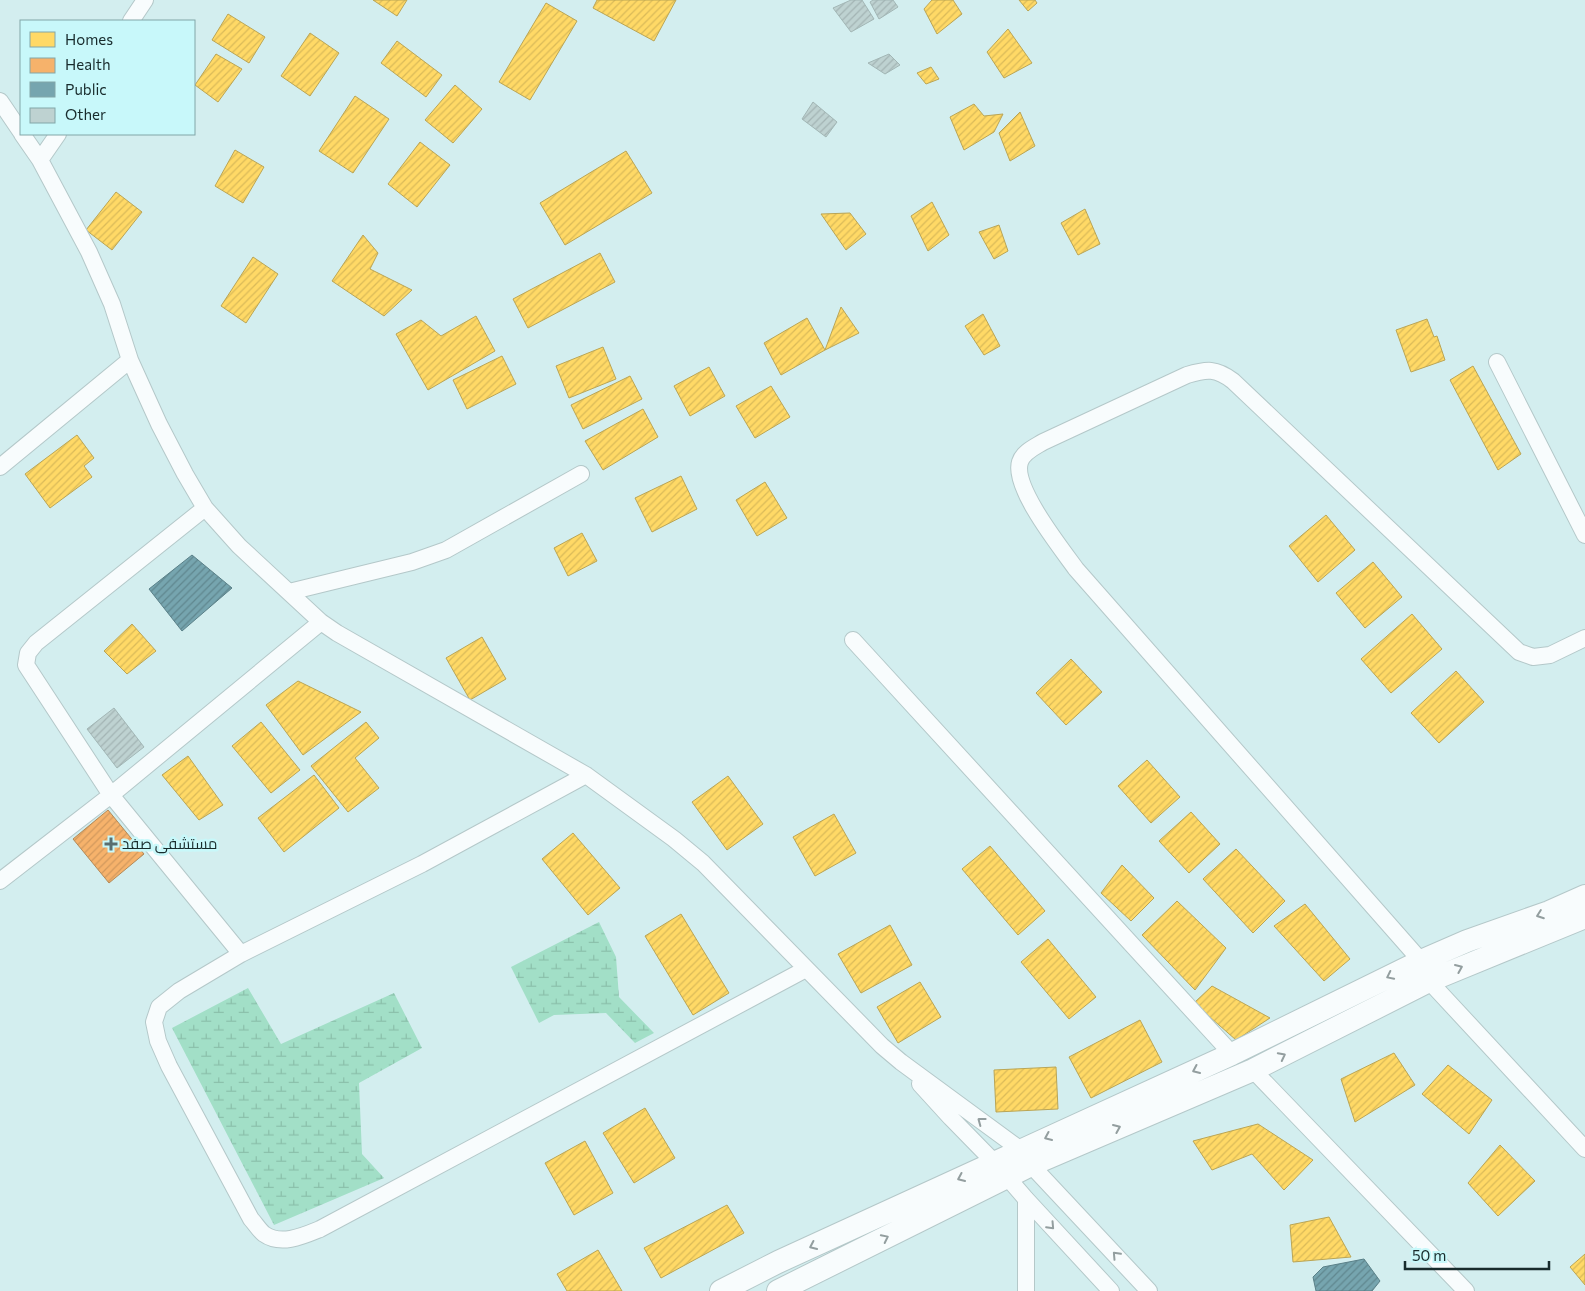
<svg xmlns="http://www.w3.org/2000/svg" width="1585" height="1291" viewBox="0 0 1585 1291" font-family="Commissioner,Cairo,sans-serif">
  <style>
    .wetland { fill: url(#wetland-marsh) }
    .homes { fill: url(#homes-hatch); stroke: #baa555 }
    .health { fill: url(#health-hatch); stroke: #b38a58 }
    .public { fill: url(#public-hatch); stroke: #5a8088 }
    .building { fill: url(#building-hatch); stroke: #a2b6b5 }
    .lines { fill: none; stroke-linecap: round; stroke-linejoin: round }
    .street-casing { stroke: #b4c8c9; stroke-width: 18 }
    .secondary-casing { stroke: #b4c8c9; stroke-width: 24 }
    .street { stroke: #f8fcfd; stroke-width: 16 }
    .secondary { stroke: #f8fcfd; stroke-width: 22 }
    .oneway { stroke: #939e9f }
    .poi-dot { fill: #596f70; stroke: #c8f8fa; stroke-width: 2 }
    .labels { text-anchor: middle; stroke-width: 5; stroke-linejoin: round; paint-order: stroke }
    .poi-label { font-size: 15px; fill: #182b2c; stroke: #c8f8fa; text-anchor: start }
  </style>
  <defs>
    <pattern id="wetland-marsh" width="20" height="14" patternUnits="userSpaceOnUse" patternTransform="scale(1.25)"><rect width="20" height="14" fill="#a2dfc7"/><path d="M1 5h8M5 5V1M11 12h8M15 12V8" fill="none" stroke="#8bc0ab"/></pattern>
    <pattern id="homes-hatch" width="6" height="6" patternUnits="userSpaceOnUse" patternTransform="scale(1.25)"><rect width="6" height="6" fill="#ffd966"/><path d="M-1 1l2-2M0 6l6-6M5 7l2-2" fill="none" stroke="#daba59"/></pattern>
    <pattern id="health-hatch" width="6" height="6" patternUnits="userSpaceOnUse" patternTransform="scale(1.25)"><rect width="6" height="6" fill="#f6b26b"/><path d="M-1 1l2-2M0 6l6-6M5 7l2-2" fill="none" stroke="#d2995d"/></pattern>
    <pattern id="public-hatch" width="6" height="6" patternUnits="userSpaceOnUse" patternTransform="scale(1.25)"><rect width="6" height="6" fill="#76a5af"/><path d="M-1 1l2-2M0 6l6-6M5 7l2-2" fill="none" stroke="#60878f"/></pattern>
    <pattern id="building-hatch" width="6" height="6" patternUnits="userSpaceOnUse" patternTransform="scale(1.25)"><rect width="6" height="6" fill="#bed2d1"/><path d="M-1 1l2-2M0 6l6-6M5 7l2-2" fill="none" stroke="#a3b4b4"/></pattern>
  </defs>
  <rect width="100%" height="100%" fill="#d3eeef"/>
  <path class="wetland" d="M599 922 616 957 619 997 654 1033 635 1043 606 1013 554 1015 539 1023 511 967Z
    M248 988 281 1044 394 993 422 1048 359 1083 362 1154 384 1178 274 1225 172 1028Z"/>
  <path class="homes" d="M373 0H407L397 16Z
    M597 0H676L654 41 593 8Z
    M932 0H953L962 14 937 34 924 9Z
    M1019 0H1035L1037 3 1028 11Z
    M546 3 577 21 530 100 499 82Z
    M228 14 265 37 249 63 212 40Z
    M1008 29 1032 63 1004 78 987 52Z
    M310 33 339 53 310 96 281 76Z
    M397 41 442 75 426 97 381 63Z
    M216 54 242 69 218 102 195 85Z
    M931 67 939 79 926 84 917 73Z
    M455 85 482 109 453 143 425 120Z
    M355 96 389 119 353 173 319 151Z
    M974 104 984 116 1003 114 994 132 964 150 950 117Z
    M1020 112 1035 146 1010 161 999 133Z
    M420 142 450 165 417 207 388 184Z
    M235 150 264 167 243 203 215 186Z
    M626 151 652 193 565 245 540 203Z
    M116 192 142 212 112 250 86 230Z
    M932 202 949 235 928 251 911 216Z
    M1085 209 1100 244 1078 255 1061 223Z
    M850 213 866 234 846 250 821 214Z
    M999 225 1008 251 994 259 979 232Z
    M363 235 378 253 370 269 412 290 384 316 332 281Z
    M600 253 615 282 528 328 513 299Z
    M253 257 278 274 246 323 221 306Z
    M841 307 859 333 825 350Z
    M983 314 1000 346 984 355 965 326Z
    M476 316 495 351 428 390 396 334 421 320 441 336Z
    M807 318 825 350 781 375 764 343Z
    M1427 319 1434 337 1437 336 1445 360 1411 372 1396 330Z
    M603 347 616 379 569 398 556 366Z
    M502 356 516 384 467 409 453 380Z
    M1473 366 1521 454 1498 470 1450 380Z
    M709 367 725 396 690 416 674 386Z
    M630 376 642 399 583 429 571 405Z
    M771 386 790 417 755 438 736 406Z
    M643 409 658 437 603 470 585 441Z
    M77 435 94 458 84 466 92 477 50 508 25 474Z
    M681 476 697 509 652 532 635 498Z
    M765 482 787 518 757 536 736 500Z
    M1326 515 1355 550 1318 582 1289 546Z
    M582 533 597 561 568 576 554 548Z
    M1373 562 1402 597 1365 628 1336 593Z
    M1412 614 1442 649 1391 693 1361 659Z
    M132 624 156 651 127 674 104 651Z
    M482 637 506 679 470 700 446 658Z
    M1071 659 1102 692 1066 725 1036 693Z
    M1456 671 1484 702 1439 743 1411 713Z
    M298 681 361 712 303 755 266 705Z
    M261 722 300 770 271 793 232 746Z
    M366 722 379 738 355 758 379 788 348 812 311 766Z
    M188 756 223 805 199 820 162 775Z
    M1147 760 1180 797 1151 823 1118 786Z
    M314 775 339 808 284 852 258 818Z
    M728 776 763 824 727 850 692 802Z
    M1191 812 1220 844 1189 873 1159 841Z
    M834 814 856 853 815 876 793 837Z
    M573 833 620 888 588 915 542 859Z
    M990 846 1045 911 1018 935 962 869Z
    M1236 849 1285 901 1253 933 1203 879Z
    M1122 865 1154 898 1131 921 1101 893Z
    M1177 901 1226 948 1195 990 1142 935Z
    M1305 904 1350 959 1324 981 1274 926Z
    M681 914 729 993 693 1015 645 936Z
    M890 925 912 965 861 993 838 954Z
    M1048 939 1096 997 1069 1019 1021 962Z
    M920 982 941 1017 898 1043 877 1007Z
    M1212 986 1270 1018 1236 1040 1194 1003Z
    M1140 1020 1162 1062 1091 1098 1069 1057Z
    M1394 1053 1415 1085 1355 1122 1341 1079Z
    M1448 1065 1492 1100 1469 1134 1422 1094Z
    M1056 1067 1058 1109 996 1112 994 1070Z
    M645 1108 675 1158 634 1183 603 1133Z
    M1258 1124 1313 1160 1284 1190 1252 1154 1212 1170 1193 1141Z
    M585 1141 613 1193 574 1215 545 1163Z
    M1500 1145 1535 1181 1498 1216 1468 1183Z
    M727 1205 744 1233 661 1278 644 1248Z
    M1329 1217 1351 1257 1293 1262 1290 1225Z
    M598 1250 622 1291H567L557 1274Z
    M1585 1254V1285L1570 1267Z"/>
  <path class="health" d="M108 810 144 854 109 883 73 839Z"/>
  <path class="public" d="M192 555 232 588 182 631 149 589Z
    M1364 1259 1380 1281 1372 1291H1316L1313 1277 1323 1267Z"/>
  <path class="building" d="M851 0H862L874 19 851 32 833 8Z
    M873 0H893L898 7 879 19 870 2Z
    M889 54 900 65 885 74 868 63Z
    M813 102 837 122 826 137 802 119Z
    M114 708 144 747 117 768 87 729Z"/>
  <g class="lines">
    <g class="street-casing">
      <path id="street" d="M131 21 145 0
        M0 101 21 132
        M22 134 40 160 89 252 112 304 130 360 159 424 185 474 205 508 239 546 321 622 337 633 586 775 674 839 703 863 882 1046 901 1062 1021 1150 1031 1165 1149 1291
        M40 160 58 134
        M1497 362 1585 535
        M0 467 130 360
        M205 508 36 643 28 653 26 665 111 795 241 954
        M289 592 412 562 446 550 581 474
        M853 640 1232 1054
        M586 775 422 864 241 954 179 991 159 1007 154 1022 158 1041 169 1066 251 1219C255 1223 259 1230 264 1234 281 1246 303 1236 320 1229L806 969
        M0 881 111 795 321 622
        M1421 961 1076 569C1061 548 1012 487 1020 462 1023 452 1035 447 1043 442L1187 375C1207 369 1216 368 1233 381L1519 652 1533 657 1550 655 1585 638
        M1429 981 1585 1149
        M1253 1070 1466 1291
        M920 1084 951 1118 995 1163 1026 1199 1111 1291
        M1026 1199V1291"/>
    </g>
    <g class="secondary-casing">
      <path id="secondary" d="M721 1291 778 1262 1232 1054 1421 961 1467 941 1549 912 1585 896
        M778 1291 1031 1165 1253 1070 1429 981 1585 917"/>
    </g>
    <use href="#street" class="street"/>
    <use href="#secondary" class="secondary"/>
  </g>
  <defs><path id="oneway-chevron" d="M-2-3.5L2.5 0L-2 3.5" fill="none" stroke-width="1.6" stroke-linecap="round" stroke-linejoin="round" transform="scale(1.25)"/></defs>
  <g class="oneway">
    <use href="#oneway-chevron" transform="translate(1540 915) rotate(160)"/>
    <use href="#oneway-chevron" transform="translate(1459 968) rotate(-23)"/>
    <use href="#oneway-chevron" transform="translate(1390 976) rotate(154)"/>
    <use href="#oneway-chevron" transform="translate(1282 1056) rotate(-27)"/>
    <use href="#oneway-chevron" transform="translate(1196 1070) rotate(156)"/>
    <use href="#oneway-chevron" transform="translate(981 1121) rotate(-143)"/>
    <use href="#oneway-chevron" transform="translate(1117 1128) rotate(-23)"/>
    <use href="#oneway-chevron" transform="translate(1048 1137) rotate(156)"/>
    <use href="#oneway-chevron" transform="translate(961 1178) rotate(156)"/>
    <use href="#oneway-chevron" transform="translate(1051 1226) rotate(47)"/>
    <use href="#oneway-chevron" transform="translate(885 1238) rotate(-26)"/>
    <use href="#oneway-chevron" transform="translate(813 1246) rotate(155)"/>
    <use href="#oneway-chevron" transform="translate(1116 1255) rotate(-133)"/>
  </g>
  <path class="poi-dot" d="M108.5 836.5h5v5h5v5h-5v5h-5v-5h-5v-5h5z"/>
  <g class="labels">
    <g class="poi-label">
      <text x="122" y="849">مستشفى صفد</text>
    </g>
  </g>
  <rect x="20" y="20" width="175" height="115" fill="#c8f8fa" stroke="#82a6a8"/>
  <rect x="30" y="32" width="25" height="15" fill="#ffd966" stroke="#82a6a8"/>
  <text x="65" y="45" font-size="15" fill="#182b2c">Homes</text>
  <rect x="30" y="58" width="25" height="15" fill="#f6b26b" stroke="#82a6a8"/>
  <text x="65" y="70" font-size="15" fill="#182b2c">Health</text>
  <rect x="30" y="82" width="25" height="15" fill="#76a5af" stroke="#82a6a8"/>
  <text x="65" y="95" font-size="15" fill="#182b2c">Public</text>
  <rect x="30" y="108" width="25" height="15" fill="#bed2d1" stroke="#82a6a8"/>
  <text x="65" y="120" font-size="15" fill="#182b2c">Other</text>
  <path d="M1405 1261v8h144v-8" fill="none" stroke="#182b2c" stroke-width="2.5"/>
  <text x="1412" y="1261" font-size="15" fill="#182b2c" stroke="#c8f8fa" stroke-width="4" paint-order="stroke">50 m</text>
</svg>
